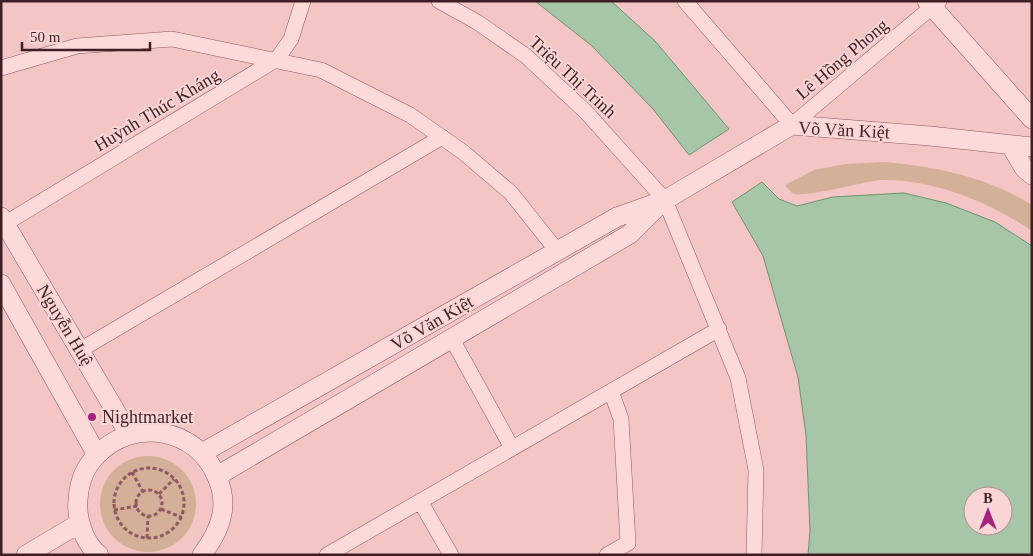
<svg xmlns="http://www.w3.org/2000/svg" width="1033" height="556" viewBox="0 0 1033 556" font-family="Georgia,serif">
  <style>
    .green { fill: #d3b097 }
    .water { fill: #a7c6a7; stroke: #6c956e; fill-rule: evenodd }
    .lines { fill: none; stroke-linecap: round; stroke-linejoin: round }
    .minor-casing { stroke: #905861; stroke-width: 16 }
    .tertiary-casing { stroke: #905861; stroke-width: 20 }
    .path { stroke: #905861; stroke-width: 3; stroke-dasharray: 4 2.5; stroke-linecap: butt }
    .minor { stroke: #fcdad9; stroke-width: 15 }
    .tertiary { stroke: #fcdad9; stroke-width: 19 }
    .poi-dot { fill: #a6227f; stroke: #f9d6d5; stroke-width: 2 }
    .labels { text-anchor: middle; stroke-width: 4; stroke-linejoin: round; paint-order: stroke }
    .street-label { font-size: 18px; fill: #3f1e25; stroke: #f9d6d5 }
    .poi-label { font-size: 18px; fill: #3f1e25; stroke: #f9d6d5; text-anchor: start }
  </style>
  <rect width="100%" height="100%" fill="#f3c5c5"/>
  <path class="green" d="M885 162C938 167 987 177 1032 205V231C990 202 933 179 882 180 864 181 803 199 792 193 790 191 787 187 785 185L814 170 845 164Z
    M100 504a48 48 0 1 1 96 0a48 48 0 1 1-96 0Z"/>
  <path class="water" d="M535 1H611L655 41 729 129 689 155 653 109 592 46Z
    M762 182 779 199 797 206 833 197 904 193 946 203 995 222 1032 246V555H808L810 531 806 435 798 377 763 256 732 202ZM973 496H1003V526H973Z"/>
  <g class="lines">
    <g class="minor-casing">
      <path id="minor" d="M439 1 477 22 526 56 586 112 665 200 738 378 756 470 754 555
        M685 1 792 125 939 1
        M1 68 77 46 172 39 321 70 410 115 463 152 511 193 558 252
        M1 226 277 59 291 39 303 1
        M452 339 512 448
        M80 350 442 137
        M420 501 451 555
        M327 555 719 329
        M607 555 628 543 621 419 611 391"/>
    </g>
    <g class="tertiary-casing">
      <path id="tertiary" d="M927 1 1032 119
        M1011 146 1024 168 1032 175
        M1 217 129 434
        M1 284 97 455
        M202 453 617 217 665 200 792 125 930 136 1032 147
        M217 476 630 234 660 204
        M26 555 80 523
        M99 555C84 543 76 518 78 500 79 483 84 468 96 456 132 417 197 427 217 477 222 488 224 502 222 514 219 530 211 542 202 555"/>
    </g>
    <path class="path" d="M114 503a35 35 0 1 1 70 0a35 35 0 1 1-70 0Z
      M132 472 143 492
      M136 503a13 13 0 1 1 26 0a13 13 0 1 1-26 0Z
      M159 494 174 479
      M161 509 181 517
      M114 510 137 506
      M147 538 148 516"/>
    <use href="#minor" class="minor"/>
    <use href="#tertiary" class="tertiary"/>
  </g>
  <circle class="poi-dot" cx="92" cy="417" r="5"/>
  <g class="labels">
    <g class="street-label">
      <text transform="translate(842 59) rotate(-40)" y="6">Lê Hồng Phong</text>
      <text transform="translate(573 77) rotate(43)" y="6">Triệu Thị Trinh</text>
      <text transform="translate(157 110) rotate(-31)" y="6">Huỳnh Thúc Kháng</text>
      <text transform="translate(844 130) rotate(3)" y="6">Võ Văn Kiệt</text>
      <text transform="translate(432 323) rotate(-30)" y="6">Võ Văn Kiệt</text>
      <text transform="translate(65 325) rotate(59)" y="6">Nguyễn Huệ</text>
    </g>
    <g class="poi-label">
      <text x="102" y="423">Nightmarket</text>
    </g>
  </g>
  <rect width="1033" height="556" fill="none" stroke="#3f1e25" stroke-width="5"/>
  <g transform="translate(988 511)"><circle r="24" fill="#f9d6d5" stroke="#af8c8f"/>
  <path d="M0-4L9 19L0 12L-9 19Z" fill="#a6227f"/>
  <text y="-8" font-size="14" font-weight="bold" text-anchor="middle" fill="#3f1e25">B</text>
  </g>
  <path d="M22 42v8h128v-8" fill="none" stroke="#3f1e25" stroke-width="2.5"/>
  <text x="30" y="42" font-size="15" fill="#3f1e25" stroke="#f9d6d5" stroke-width="4" paint-order="stroke">50 m</text>
</svg>
